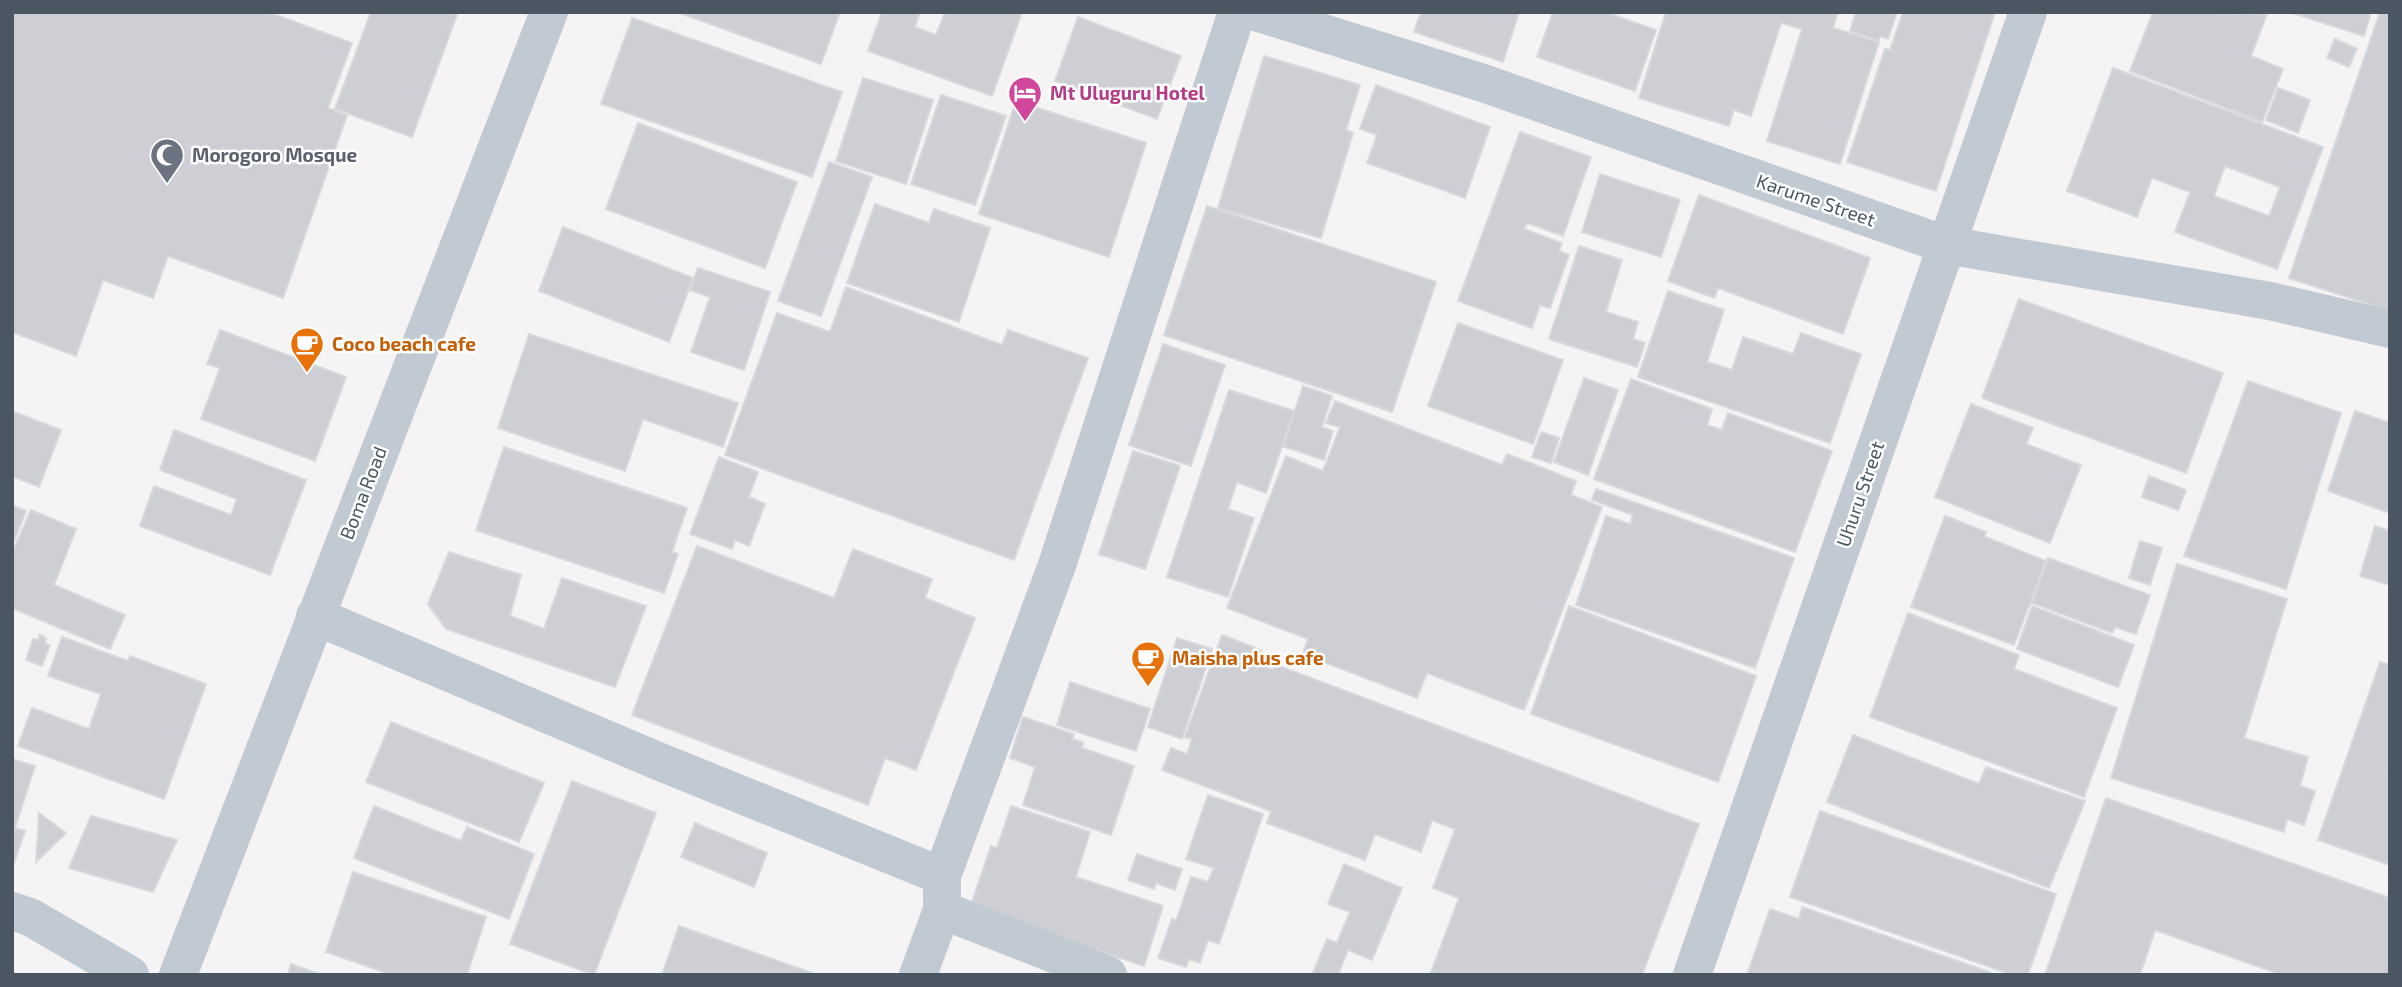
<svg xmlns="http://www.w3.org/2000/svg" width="2402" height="987" viewBox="0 0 2402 987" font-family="'Exo 2',sans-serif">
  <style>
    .building { fill: #cdcfd5; stroke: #d7d9de; stroke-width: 2; fill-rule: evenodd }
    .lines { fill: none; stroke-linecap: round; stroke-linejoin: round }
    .street { stroke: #c1cad2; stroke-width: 38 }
    .labels { text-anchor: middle; stroke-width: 5; stroke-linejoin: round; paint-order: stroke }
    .hotel-label { font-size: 19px; font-weight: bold; fill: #b23c85; stroke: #fff; text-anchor: start }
    .worship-label { font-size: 19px; font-weight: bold; fill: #5b616d; stroke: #fff; text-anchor: start }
    .street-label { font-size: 19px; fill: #4a5661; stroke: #fff }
    .food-label { font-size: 19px; font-weight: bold; fill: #c56008; stroke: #fff; text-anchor: start }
  </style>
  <rect width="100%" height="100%" fill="#f5f3f3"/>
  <path class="building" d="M12 12H268L352 43 328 108 347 115 283 298 168 256 153 298 103 280 76 356 12 332Z
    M371 12H458L412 137 335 109Z
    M677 12H840L821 64Z
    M882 12H920L915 27 936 35 945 12H1022L992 96 868 51Z
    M1421 12 1487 13 1519 12 1503 62 1414 32Z
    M1553 12H1605L1656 30 1635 91 1537 57Z
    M1666 12H1838L1833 28 1879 42 1840 164 1767 141 1802 29 1781 23 1751 116 1734 110 1729 126 1639 98Z
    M1856 12H1897L1888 39 1880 36 1879 41 1850 31Z
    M1903 12H1995L1936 191 1847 162 1885 49 1890 50Z
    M2153 12 2267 14 2251 56 2283 69 2262 122 2130 71Z
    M2289 12H2371L2364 36Z
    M2380 12H2390V311L2289 278Z
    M1078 17 1181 56 1157 119 1055 81Z
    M632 18 842 92 812 177 601 104Z
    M2335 39 2357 49 2349 67 2327 58Z
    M1264 56 1360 85 1346 130 1353 133 1321 238 1218 208Z
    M2113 68 2323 147 2277 269 2175 232 2190 192 2152 178 2137 217 2067 191ZM2225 166 2280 187 2269 216 2214 196Z
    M863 78 933 100 906 184 836 161Z
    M1376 85 1490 127 1465 198 1367 163 1377 135 1360 129Z
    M2278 88 2310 100 2298 133 2266 120Z
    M941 95 1006 116 975 205 911 184Z
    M1016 101 1146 143 1109 257 979 214Z
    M638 123 797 182 765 268 606 209Z
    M1520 132 1591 157 1563 236 1527 223 1524 229 1562 243 1559 251 1569 255 1550 308 1540 305 1532 328 1458 301Z
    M829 162 872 177 821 316 778 301Z
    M1600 174 1680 200 1661 257 1582 232Z
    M1699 195 1870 258 1843 334 1718 288 1714 298 1668 281Z
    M875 204 929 223 934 209 990 228 959 322 847 283Z
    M1207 206 1436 282 1392 412 1164 335Z
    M563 227 693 278 669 342 539 291Z
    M1579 246 1622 260 1606 312 1638 322 1633 339 1645 343 1637 367 1549 339Z
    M698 268 770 292 744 370 691 352 710 297 690 290Z
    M846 287 1002 345 1008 330 1088 358 1014 560 725 455 777 313 830 332Z
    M1668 291 1724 310 1707 362 1732 370 1743 337 1793 354 1801 333 1861 354 1830 443 1638 377Z
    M2019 299 2223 373 2186 473 1982 398Z
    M1458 323 1563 360 1533 444 1428 406Z
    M220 330 346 377 315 461 201 419 220 368 207 364Z
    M529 334 738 403 723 447 643 419 625 471 498 428Z
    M1163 344 1225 365 1191 466 1129 445Z
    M1584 378 1618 390 1588 475 1554 462Z
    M1631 379 1712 409 1707 425 1722 430 1728 413 1832 451 1795 552 1594 479Z
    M2248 381 2341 413 2286 589 2184 556Z
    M1303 386 1332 396 1322 427 1333 431 1324 460 1283 446Z
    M1229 390 1294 411 1266 493 1237 482 1228 509 1254 518 1228 597 1167 577Z
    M1335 401 1502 465 1507 454 1576 481 1571 495 1602 507 1524 710 1427 673 1417 698 1303 654 1308 639 1227 608 1286 456 1323 471 1340 427 1326 423Z
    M1971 404 2033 428 2026 444 2081 465 2050 543 1935 497Z
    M12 411 61 430 39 487 12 476Z
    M2355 411 2390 423V513L2328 491Z
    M174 430 306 480 270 575 140 526 154 486 231 515 237 499 160 470Z
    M1541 432 1559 438 1551 463 1532 457Z
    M504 447 687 508 672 552 678 554 664 593 476 530Z
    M1133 451 1180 466 1145 569 1099 554Z
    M719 457 758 472 749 497 765 504 749 546 735 540 732 549 690 534Z
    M2149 476 2186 490 2178 510 2142 497Z
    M1596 489 1794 558 1755 668 1576 605 1606 516 1630 524 1633 515 1592 500Z
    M12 505 26 511 12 546Z
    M31 510 76 529 54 585 125 615 110 649 12 608V553Z
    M1945 516 1986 532 1985 537 2046 561 2014 645 1911 607Z
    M2375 526 2390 531V585L2360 576Z
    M2140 541 2162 548 2150 585 2129 578Z
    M697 546 834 598 853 549 932 579 925 598 975 618 916 770 885 758 868 805 632 715Z
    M449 552 521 575 510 616 544 629 562 578 646 606 615 687 446 629 428 604Z
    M2048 558 2150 595 2136 634 2115 627 2112 633 2032 603Z
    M2177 564 2287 599 2244 738 2308 757 2300 786 2315 791 2304 825 2287 819 2284 832 2111 778Z
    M1569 606 1756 676 1718 782 1531 714Z
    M2032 606 2134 645 2118 687 2017 649Z
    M1908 613 2019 655 2014 669 2117 708 2084 797 1870 717Z
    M40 635 46 638 45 643 50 645 42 666 26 660 33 639 38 640Z
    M1222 635 1261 650 1256 663 1273 669 1274 664 1699 824 1642 975H1430L1459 898 1433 888 1455 829 1432 820 1421 852 1375 834 1365 860 1267 823 1271 811 1162 770 1171 748 1187 754 1192 739 1185 737Z
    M62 637 128 661 130 656 206 684 164 799 18 746 32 708 89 729 101 694 48 676Z
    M1177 638 1212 649 1182 739 1148 727Z
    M2380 662 2390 665V763L2387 770 2390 771V865L2318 840Z
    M1070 682 1150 709 1136 751 1057 725Z
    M1023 717 1074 734 1072 739 1083 742 1082 748 1134 766 1111 835 1023 805 1035 767 1010 758Z
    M391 722 544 783 519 842 366 782Z
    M1853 735 1979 784 1986 767 2085 801 2049 888 1827 802Z
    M12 759 35 766 15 828 25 831 12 869Z
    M572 781 656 813 594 975 510 944Z
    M1208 795 1263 814 1219 944 1208 940 1200 963 1189 959 1186 967 1158 958 1172 919 1176 921 1191 877 1208 882 1214 868 1186 859Z
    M2106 798 2390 898V975H2282L2155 930 2140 975H2045Z
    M374 806 461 841 467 827 534 854 509 919 354 858Z
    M1011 806 1090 832 1076 877 1163 906 1144 966 970 908 991 846 997 848Z
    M1820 811 2056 894 2028 975H2013L1790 897Z
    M39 813 66 833 36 862Z
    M91 816 177 840 153 892 69 868Z
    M695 823 767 853 754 887 681 857Z
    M1137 854 1182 869 1175 890 1156 883 1154 889 1128 880Z
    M1344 864 1402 888 1372 960 1348 950 1338 975H1312L1327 939 1337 943 1350 912 1328 904Z
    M353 872 486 917 467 975H392L326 952Z
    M1802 907 1990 972 1989 975H1747L1770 909 1799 919Z
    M679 926 815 974 662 975Z
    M291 964 322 975H288Z"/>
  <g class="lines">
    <path class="street" d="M1256 12 1483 83 1946 245 2270 301 2390 329
      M315 616 658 761 942 876
      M942 910 1108 975
      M12 911 30 917 130 975
      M178 975 549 12
      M918 975 942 910V876L1057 565 1237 12
      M1692 975 2028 12"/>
  </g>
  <defs>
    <g id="hotel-pin" transform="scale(1.75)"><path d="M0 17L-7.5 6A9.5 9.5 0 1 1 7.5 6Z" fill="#d1479c" stroke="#fff"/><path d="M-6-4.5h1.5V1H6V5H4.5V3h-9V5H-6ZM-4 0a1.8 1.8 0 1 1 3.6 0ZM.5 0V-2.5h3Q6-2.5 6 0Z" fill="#fff"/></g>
    <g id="mosque-pin" transform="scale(1.75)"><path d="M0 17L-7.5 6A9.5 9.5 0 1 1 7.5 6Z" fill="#6b7280" stroke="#fff"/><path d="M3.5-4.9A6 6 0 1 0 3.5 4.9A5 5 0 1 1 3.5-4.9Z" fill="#fff"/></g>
    <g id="cafe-pin" transform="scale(1.75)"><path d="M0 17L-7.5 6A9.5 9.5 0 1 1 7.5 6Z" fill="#e8710a" stroke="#fff"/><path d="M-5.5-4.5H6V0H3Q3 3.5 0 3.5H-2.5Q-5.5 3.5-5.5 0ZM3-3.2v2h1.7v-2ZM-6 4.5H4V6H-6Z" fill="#fff"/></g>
  </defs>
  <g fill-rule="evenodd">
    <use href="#hotel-pin" x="1025" y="93"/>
    <use href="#mosque-pin" x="167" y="155"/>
    <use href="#cafe-pin" x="307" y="344"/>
    <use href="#cafe-pin" x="1148" y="658"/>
  </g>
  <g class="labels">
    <g class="hotel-label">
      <text x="1050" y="100">Mt Uluguru Hotel</text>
    </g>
    <g class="worship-label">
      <text x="192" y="162">Morogoro Mosque</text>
    </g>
    <g class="street-label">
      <text transform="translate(1816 200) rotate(19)" y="7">Karume Street</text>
      <text transform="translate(363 493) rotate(-69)" y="7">Boma Road</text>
      <text transform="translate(1860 494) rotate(-71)" y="7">Uhuru Street</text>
    </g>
    <g class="food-label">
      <text x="332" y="351">Coco beach cafe</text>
      <text x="1172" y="665">Maisha plus cafe</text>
    </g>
  </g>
  <rect width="2402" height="987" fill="none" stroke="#4a5661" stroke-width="28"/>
</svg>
